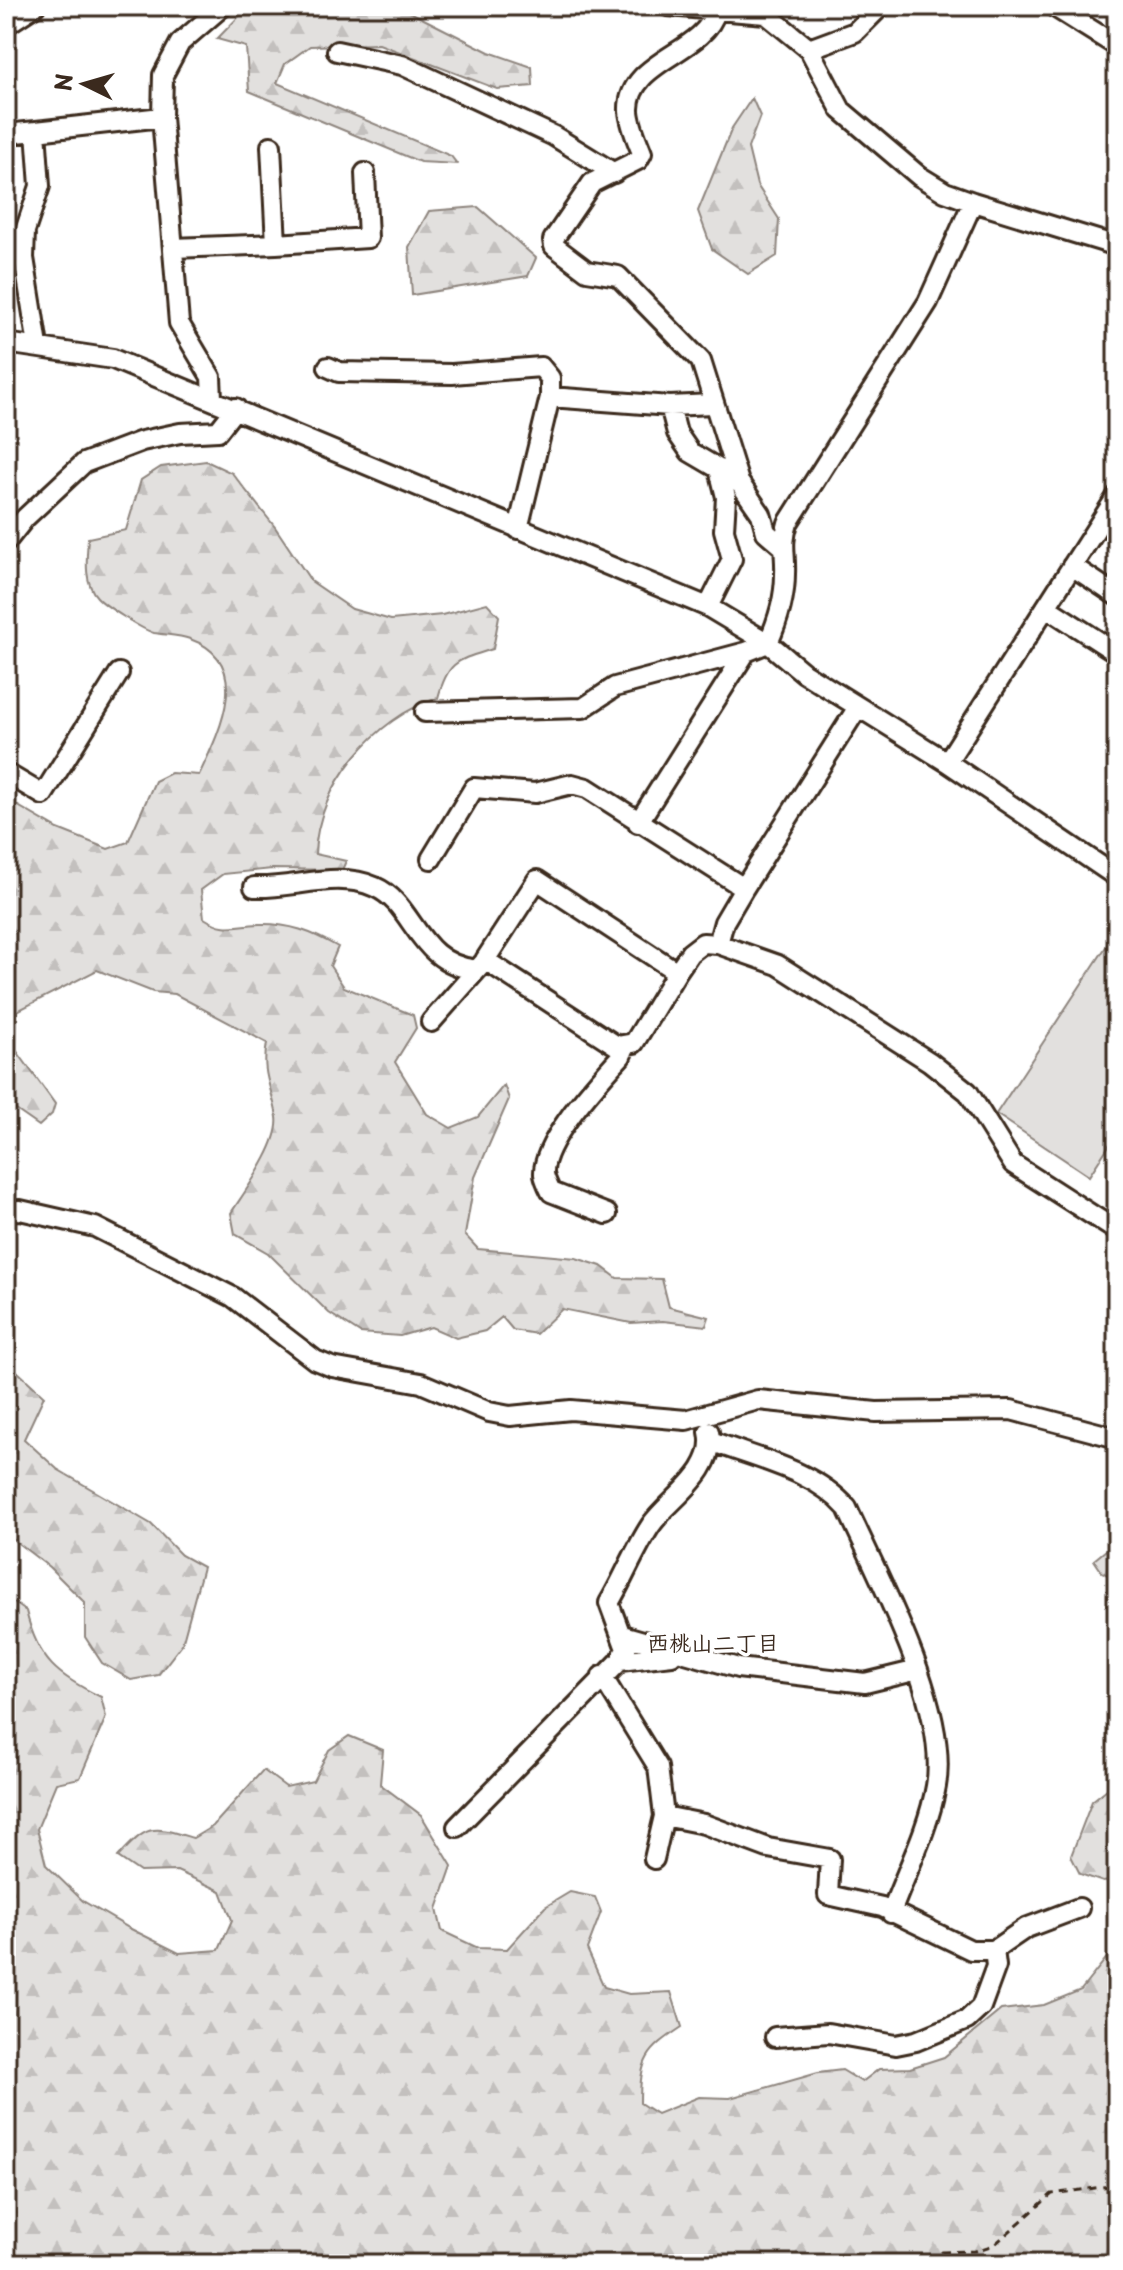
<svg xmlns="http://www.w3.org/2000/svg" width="1123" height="2270" viewBox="0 0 1123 2270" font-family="'Playpen Sans','Klee One',sans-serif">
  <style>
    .green { fill: #e2e0de; stroke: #8e857e; stroke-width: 2 }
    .forest { fill: url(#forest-firs); stroke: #8e857e; stroke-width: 2 }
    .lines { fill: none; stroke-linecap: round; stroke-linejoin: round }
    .minor-casing { stroke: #3b2a1e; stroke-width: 24 }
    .path { stroke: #3b2a1e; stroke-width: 3; stroke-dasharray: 8 6; stroke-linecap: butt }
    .minor { stroke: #fff; stroke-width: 18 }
    .labels { text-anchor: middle; stroke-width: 7; stroke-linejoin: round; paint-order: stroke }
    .neighbourhood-label { font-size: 22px; font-weight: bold; fill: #3b2a1e; stroke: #fff }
  </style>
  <defs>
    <pattern id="forest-firs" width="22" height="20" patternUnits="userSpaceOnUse" patternTransform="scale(2)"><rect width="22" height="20" fill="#e2e0de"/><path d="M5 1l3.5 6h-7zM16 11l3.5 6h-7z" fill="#c3c0be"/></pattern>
  </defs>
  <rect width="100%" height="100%" fill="#fff"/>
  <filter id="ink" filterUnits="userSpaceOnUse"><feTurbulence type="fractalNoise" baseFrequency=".0125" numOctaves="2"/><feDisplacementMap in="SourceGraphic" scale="16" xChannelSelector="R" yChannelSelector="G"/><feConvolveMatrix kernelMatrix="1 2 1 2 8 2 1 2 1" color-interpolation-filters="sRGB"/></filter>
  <g filter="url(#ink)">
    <path class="green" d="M1117 930V1133L1089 1176 996 1114Z"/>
    <path class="forest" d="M398 6 489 52 532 67 533 86 497 89 379 44 310 46 285 64 277 83 451 156 457 164 420 162 249 91 246 47 217 39 248 7Z
      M752 98 760 116 748 148 757 185 779 219 777 256 748 274 712 249 698 211 732 128Z
      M478 207 536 258 528 276 412 295 409 247 429 211Z
      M206 461 232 473 275 527 311 581 352 609 391 620 442 615 487 603 499 616 493 649C458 660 448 660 438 698 375 717 317 787 315 854L346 861 342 870 272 869 223 874 201 890 204 918C226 932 234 925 259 924 289 923 312 932 338 947L330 966 344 987 413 1015 416 1028 395 1062 427 1114 451 1128 478 1117 504 1085 509 1099 475 1177 465 1235 478 1249 576 1258 601 1266 617 1278 662 1279 669 1307 709 1317 706 1326 663 1321 631 1323 562 1309 536 1334 513 1330 502 1317 485 1331 456 1338 431 1327 400 1336 360 1333 329 1313 268 1253 235 1234 231 1213C245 1191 281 1143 277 1117 272 1087 261 1075 267 1043L175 994 153 992 97 970 17 1011 16 1050 55 1104 52 1114 39 1126 6 1103V799L58 829 108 849 128 842 155 781 171 773 199 775C219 733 255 662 190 639 179 635 166 635 154 633 143 630 105 606 97 597 83 582 87 556 88 538L126 530 141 480 161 467Z
      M6 1361 44 1396 24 1439 57 1469 151 1524 181 1555 203 1567 182 1644 158 1675 131 1680 102 1663 85 1637V1603L49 1567 6 1534Z
      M1117 1541V1580L1102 1572 1094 1560Z
      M6 1597 26 1611C38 1661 58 1676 101 1697L106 1717 80 1778 56 1783 37 1829 46 1865 83 1901 129 1928 179 1953 219 1950 232 1920 221 1891 177 1871 140 1872 118 1857C149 1823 152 1826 193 1838L213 1826 263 1770 286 1787 313 1781 329 1750 349 1736 383 1750 380 1784 421 1815 452 1866 437 1909 442 1931 478 1948 507 1949 545 1907 570 1892 595 1897 601 1912 587 1949 604 1987 629 1994 671 1992 682 2027C646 2051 640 2059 640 2103L657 2114 699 2097 730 2098 818 2073 842 2070 862 2082 879 2069 910 2068 944 2057 1001 2010 1044 2005 1081 1990 1113 1950 1117 1951V2264H6Z
      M1117 1781V1880L1103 1882 1080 1874 1071 1856 1092 1801Z"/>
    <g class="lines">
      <g class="minor-casing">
        <path id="minor" d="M668 6 766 14 809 49 841 110 919 176 945 192 973 202 1117 246
          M1053 6 1117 46
          M716 11C704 54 627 60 629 111 630 125 637 140 642 153L638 160 592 183 553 240 554 246 587 271 618 276 701 361 739 482 761 514 766 532 781 545
          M6 25 35 6
          M809 49 855 32 881 6
          M337 51 402 65 554 136 614 173
          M6 134 36 131
          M276 244 368 238 365 173
          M173 248 276 244 271 146
          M6 343 113 359 708 607 768 643 804 673 947 762 1117 877
          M38 346 24 258 25 231 40 186 36 131 162 117
          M328 367 339 372 452 374 541 367 550 378V397
          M212 398 211 377 179 323 162 117 163 75 180 43 223 6
          M670 406 677 433 690 452 719 469 726 497 724 530 732 559 708 607
          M518 529 550 397 670 406 712 404
          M6 542 25 518 84 463 142 441 180 433 218 431 236 408
          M1072 566 1117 596
          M1046 607 1117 653
          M425 712 583 708 615 687 746 652
          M947 762 1117 496
          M6 773 43 795 119 673
          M638 823 746 652 768 643C778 621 785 598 785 574 786 552 781 546 788 523L928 302 973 202
          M431 859 474 788 535 793 572 784 587 788 744 888
          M537 880 677 972 634 1043 617 1046 485 960Z
          M254 887C293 889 337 870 375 887 415 904 416 964 477 970
          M718 944 778 965 930 1062 968 1092 1013 1164 1117 1231
          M677 972 690 953 703 943 718 944 724 922 744 888 858 707
          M431 1022 484 962
          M6 1211 20 1210 95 1227 233 1297 315 1360 332 1367 421 1383 489 1412 510 1416 571 1410 686 1420 758 1400 876 1412 1011 1410 1117 1438
          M607 1214 551 1192C548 1186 545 1180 544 1174 542 1141 599 1081 621 1056L625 1047
          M711 1441C757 1459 814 1470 847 1508 879 1579 950 1709 936 1786 929 1828 906 1872 891 1913
          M622 1635 738 1668 865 1683 918 1670
          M620 1661 672 1655
          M602 1676 658 1767 664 1816 654 1859
          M664 1816 704 1824 768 1848 830 1859 828 1895 882 1907 971 1950H994L1026 1928 1079 1908
          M457 1827 620 1661 626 1649 609 1603C624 1578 635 1549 651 1525 670 1498 718 1471 709 1432
          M775 2037 828 2033 896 2045 916 2041 967 2020 981 2007 996 1966 994 1950"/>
      </g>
      <path class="path" d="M933 2264 942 2252 975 2251 994 2245 1052 2194 1117 2185"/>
      <use href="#minor" class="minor"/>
    </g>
  </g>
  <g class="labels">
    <g class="neighbourhood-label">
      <text x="713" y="1651">西桃山二丁目</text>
    </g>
  </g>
  <rect width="1123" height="2270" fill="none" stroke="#fff" stroke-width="32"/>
  <rect x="16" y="16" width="1091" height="2238" fill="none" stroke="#3b2a1e" stroke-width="3" filter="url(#ink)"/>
  <g transform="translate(84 84) rotate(275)" stroke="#ffffff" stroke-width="6" paint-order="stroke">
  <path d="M0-6L14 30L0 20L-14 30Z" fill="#3b2a1e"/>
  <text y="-12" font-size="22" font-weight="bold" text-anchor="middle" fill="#3b2a1e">N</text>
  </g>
</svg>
